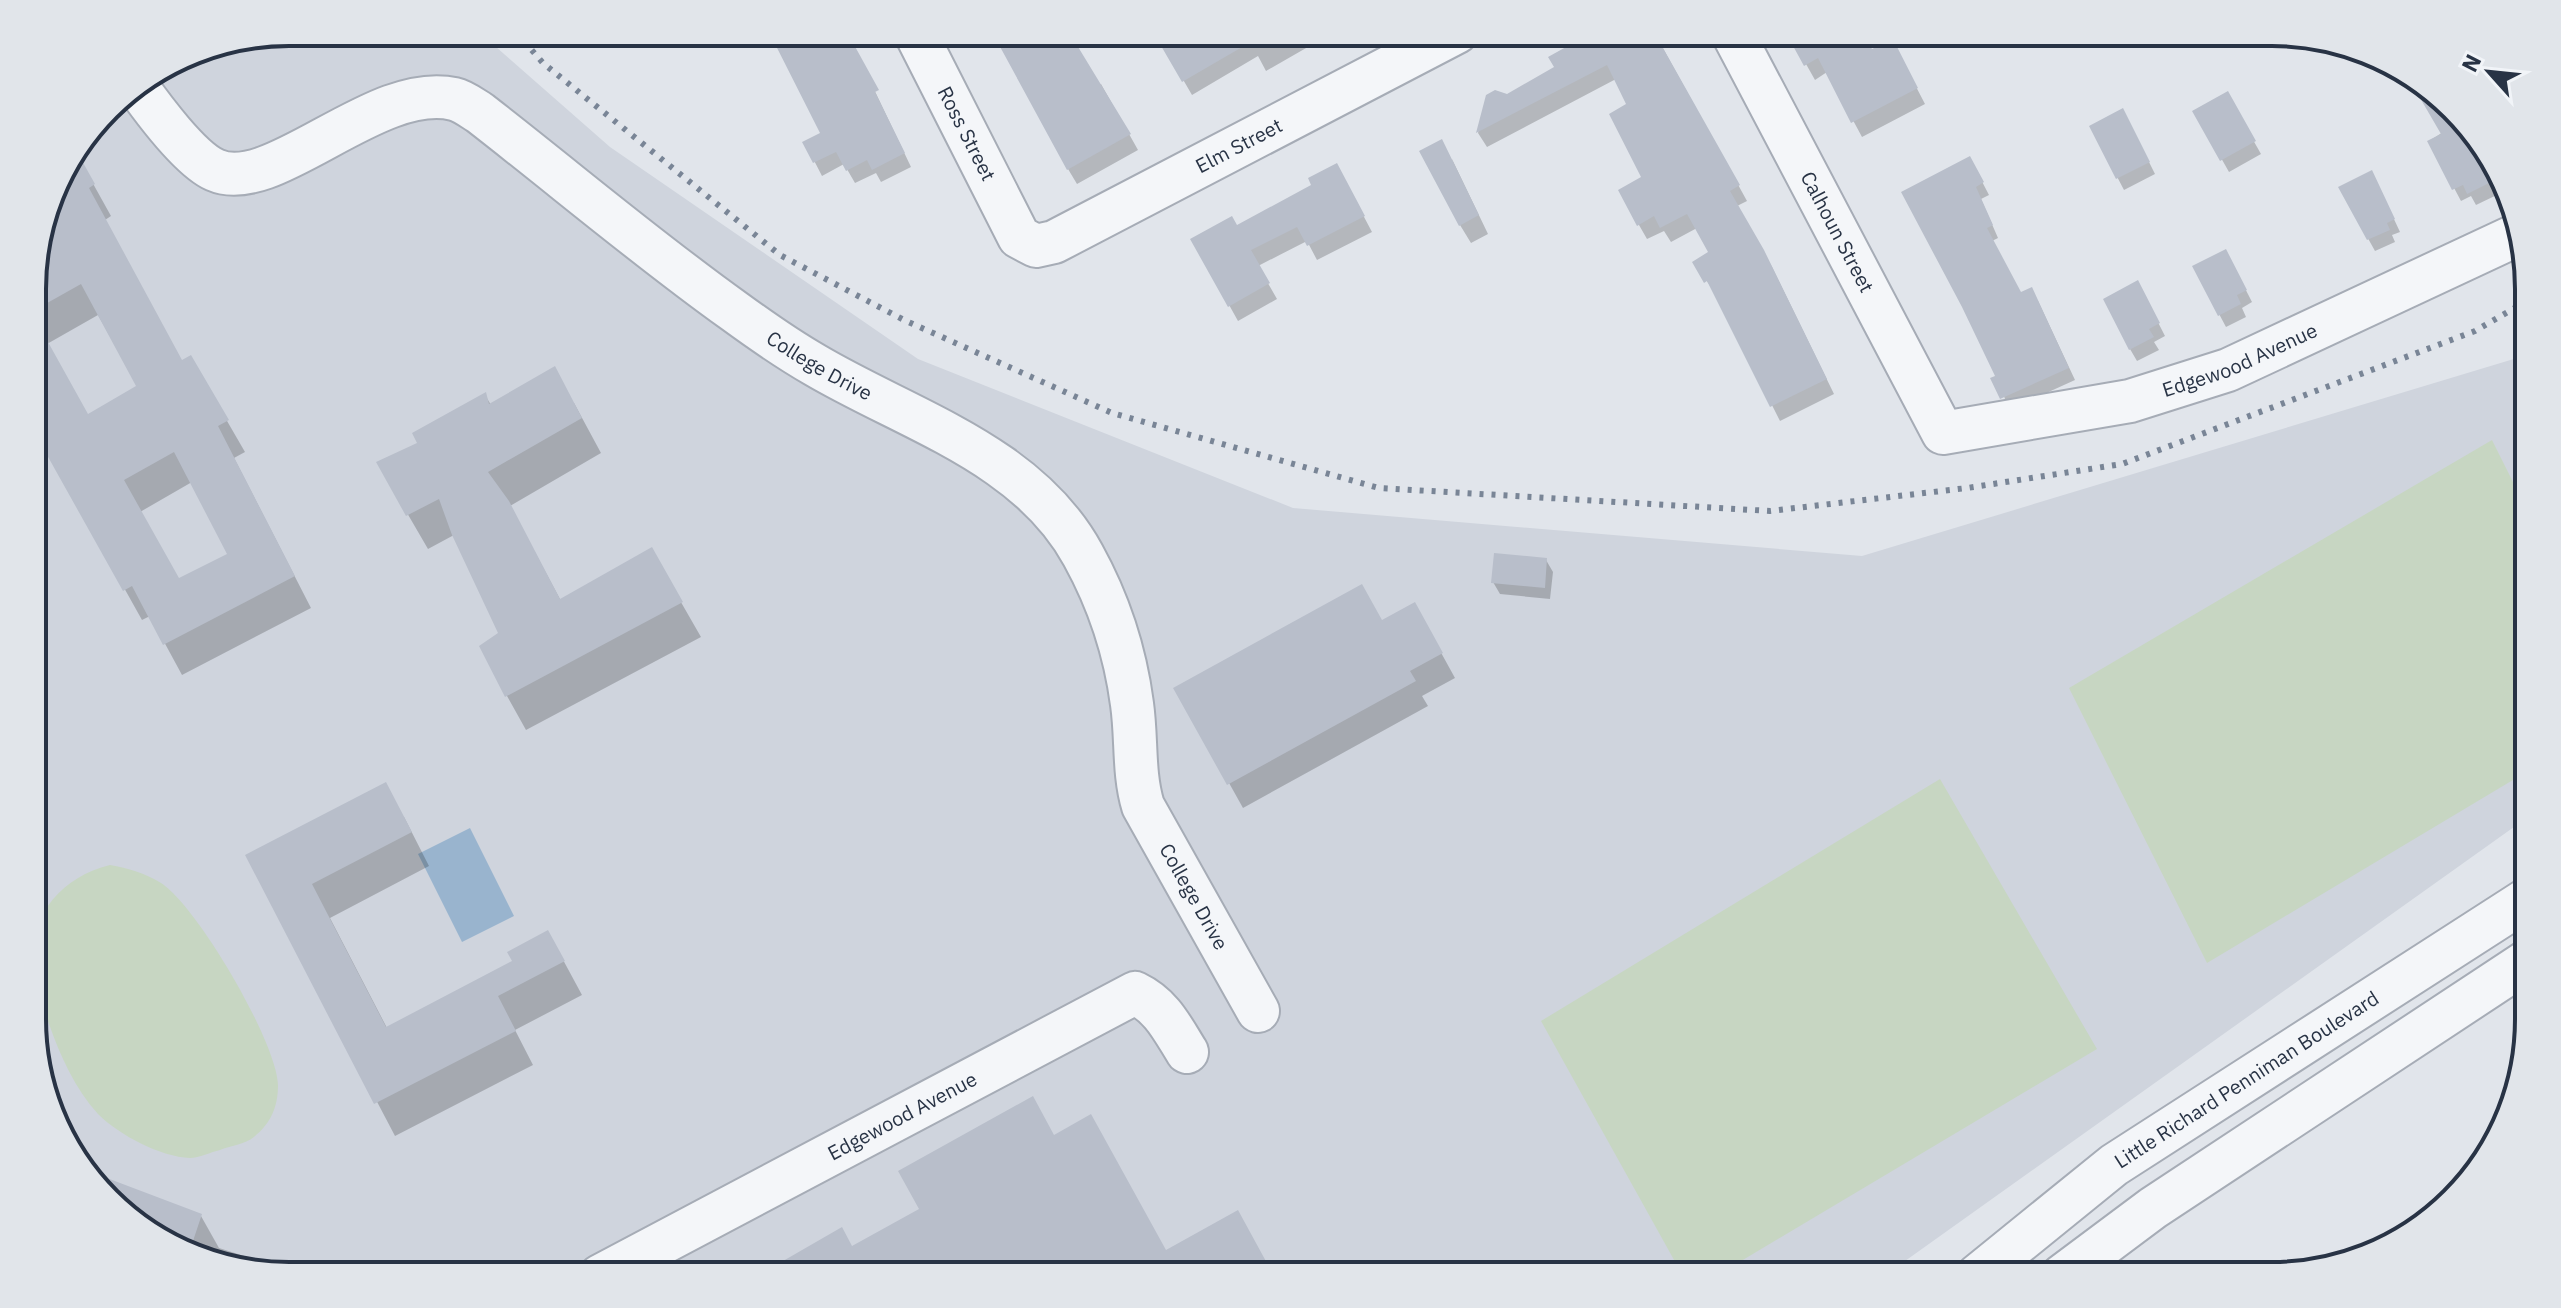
<svg xmlns="http://www.w3.org/2000/svg" width="2561" height="1308" viewBox="0 0 2561 1308" font-family="'IBM Plex Sans',sans-serif">
  <style>
    .built { fill: #cfd4dd }
    .green { fill: #c7d6c2 }
    .water { fill: #99b4ce }
    .shadow { fill: #0003; fill-rule: evenodd }
    .building { fill: #b8beca; fill-rule: evenodd }
    .lines { fill: none; stroke-linecap: round; stroke-linejoin: round }
    .minor-casing { stroke: #a6acb6; stroke-width: 46 }
    .minor { stroke: #f4f6f9; stroke-width: 42 }
    .rail { stroke: #798596; stroke-width: 6; stroke-dasharray: 4 8; stroke-linecap: butt }
    .labels { text-anchor: middle; stroke-width: 6; stroke-linejoin: round; paint-order: stroke }
    .street-label { font-size: 20px; fill: #283345; stroke: #f1f4f8 }
    .rim { fill: none; stroke: #283345; stroke-width: 4 }
  </style>
  <rect width="100%" height="100%" fill="#e1e5eb"/>
  <path class="built" d="M289 32H479L610 147 918 359 1293 508 1862 556 2527 355 2528 817 1884 1276H289L175 1249 76 1162 34 1053 33 272 59 175 119 96 191 51Z"/>
  <path class="green" d="M2492 440 2528 512V771L2207 963 2069 688Z
    M1940 779 2097 1049 1716 1276H1683L1541 1021Z
    M110 865C128 868 145 873 161 883 197 906 277 1042 278 1085 278 1107 271 1123 254 1137 245 1144 230 1146 220 1150 211 1152 199 1158 190 1158 161 1157 119 1135 98 1114 75 1089 60 1055 49 1024 44 1011 38 997 35 984 22 926 54 879 110 865Z"/>
  <path class="water" d="M470 828 514 916 462 942 418 854Z"/>
  <path class="shadow" d="M1173 32H1334L1266 71 1258 56 1192 95 1160 40Z
    M1344 32H1357L1347 37Z
    M1654 32 1747 201 1737 206 1772 267 1834 394 1780 421 1717 296 1694 262 1711 253 1697 228 1671 242 1664 231 1647 239 1639 225 1644 178 1629 105 1616 79 1487 147 1478 133 1488 96H1507Z
    M1788 32H1860L1871 52 1900 56 1925 104 1862 137 1827 72 1815 80Z
    M861 62 911 167 881 182 876 173 855 183 844 164 822 176 805 143 823 133Z
    M1101 84 1138 150 1077 184 1068 169 1097 86Z
    M2227 94 2261 154 2229 172 2195 112Z
    M2129 122 2155 174 2124 190 2091 127Z
    M2459 122 2485 146 2503 192 2476 205 2471 196 2461 201 2429 141Z
    M76 153 111 216 105 220 182 362 190 357 245 452 234 458 311 608 182 675 150 616 142 620 33 425V272L39 249 58 238 47 219 59 175ZM98 315 139 387 87 416 47 344ZM192 482 229 554 179 581 140 512Z
    M1452 159 1488 234 1471 243 1460 225Z
    M1976 170 1989 195 1981 199 1998 238 1992 241 2021 295 2038 301 2075 380 2009 410 1997 377 1964 306Z
    M1345 181 1372 232 1317 260 1307 241 1258 266 1277 299 1238 321 1193 240 1236 227Z
    M2378 185 2400 232 2392 235 2395 242 2375 251 2340 188Z
    M2232 263 2252 302 2242 308 2246 317 2226 327 2194 267Z
    M2144 295 2165 336 2154 342 2159 350 2137 361 2130 349Z
    M485 395 491 405 574 403 601 453 510 506 561 601 651 550 701 637 526 730 507 696 501 634 454 535 428 549 378 463 420 444Z
    M1546 560 1553 572 1550 599 1500 594 1493 582Z
    M1382 623 1428 629 1455 678 1422 696 1428 706 1243 808 1176 688Z
    M404 817 429 866 330 918 387 1028 514 962 548 932 582 995 515 1030 533 1065 395 1136 248 856Z
    M112 1182 201 1216 219 1248 276 1266 280 1274 175 1249 109 1191Z"/>
  <path class="building" d="M769 32H847L879 90 875 92 905 153 872 170 867 160 846 171 836 152 813 163 802 142 820 133Z
    M992 32H1069L1131 134 1067 170Z
    M1153 32H1268L1182 82Z
    M1593 32H1654L1740 185 1730 191 1764 250 1827 379 1770 407 1707 281 1704 283 1692 262 1708 252 1687 214 1660 228 1654 216 1637 226 1618 190 1641 177 1609 114 1626 104 1607 65 1476 133 1486 95 1495 90 1507 94 1554 67 1548 57Z
    M1812 32H1862L1872 49 1893 39 1918 88 1851 123 1818 58 1804 66 1792 44Z
    M2420 88 2485 146 2489 155 2477 161 2489 183 2467 194 2463 185 2452 190 2427 141 2441 134 2416 91Z
    M2228 91 2256 141 2220 161 2192 111Z
    M2123 108 2150 162 2116 179 2089 126Z
    M1442 139 1479 215 1459 226 1419 151Z
    M77 152 95 184 89 188 182 360 191 355 229 420 218 426 295 576 163 645 132 586 123 591 33 430V315L88 414 136 386 81 284 33 311V272L59 175ZM174 452 227 554 179 578 124 480Z
    M1970 156 1984 182 1976 187 1993 225 1987 228 2021 292 2032 287 2069 368 2000 399 1990 378 1995 376 1962 307 1901 192Z
    M1337 163 1365 216 1307 246 1297 227 1251 250 1270 283 1228 307 1190 239 1232 216 1237 225 1311 185 1308 178Z
    M2372 170 2395 219 2387 223 2390 230 2367 240 2338 187Z
    M2226 249 2247 290 2237 295 2241 304 2218 316 2192 266Z
    M2138 280 2160 323 2149 329 2154 337 2129 350 2103 299Z
    M555 366 582 418 488 472 509 501 560 599 652 547 683 602 505 697 479 646 498 633 452 535 439 499 406 516 376 462 417 443 412 433 486 392 489 404Z
    M1494 553 1547 558 1545 588 1491 583Z
    M1362 584 1382 620 1415 602 1443 653 1410 671 1416 681 1227 785 1173 688Z
    M386 782 412 832 312 884 386 1027 512 961 507 952 548 930 565 961 498 996 516 1031 374 1104 245 855Z
    M1033 1096 1054 1135 1091 1114 1166 1250 1238 1210 1274 1276H757L842 1227 852 1246 919 1209 898 1171Z
    M91 1172 202 1214 189 1253 175 1249Z"/>
  <g class="lines">
    <g class="minor-casing">
      <g id="minor">
        <path id="s1" d="M915 32 1019 237 1036 246 1054 242 1457 32"/>
        <path id="s2" d="M1732 32 1943 433 2130 401 2228 370 2519 234"/>
        <path id="s3" d="M136 85C153 109 190 159 215 170 273 196 375 81 454 99 463 101 472 108 480 113 565 179 647 249 734 311 760 330 787 349 815 365 908 420 1028 454 1083 555 1109 602 1125 651 1132 704 1137 739 1133 773 1143 806L1258 1011"/>
        <path id="s4" d="M600 1276 1135 993C1162 1006 1172 1028 1187 1052"/>
        <path id="s5" d="M1977 1276 2114 1165 2529 898"/>
        <path d="M2062 1276 2153 1208 2529 960"/>
      </g>
    </g>
    <use href="#minor" class="minor"/>
    <path class="rail" d="M516 32 543 63 780 255 904 320 1112 413 1379 488 1770 511 1967 488 2122 464 2475 331 2527 301"/>
  </g>
  <g class="labels">
    <g class="street-label">
      <text dy="7" stroke="none"><textPath href="#s1" startOffset="114">Ross Street</textPath></text>
      <text dy="7" stroke="none"><textPath href="#s1" startOffset="476">Elm Street</textPath></text>
      <text dy="7" stroke="none"><textPath href="#s2" startOffset="226">Calhoun Street</textPath></text>
      <text dy="7" stroke="none"><textPath href="#s2" startOffset="760">Edgewood Avenue</textPath></text>
      <text dy="7" stroke="none"><textPath href="#s3" startOffset="826">College Drive</textPath></text>
      <text dy="7" stroke="none"><textPath href="#s3" startOffset="1520">College Drive</textPath></text>
      <text dy="7" stroke="none"><textPath href="#s5" startOffset="334">Little Richard Penniman Boulevard</textPath></text>
      <text dy="7" stroke="none"><textPath href="#s4" startOffset="342">Edgewood Avenue</textPath></text>
    </g>
  </g>
  <path d="M0 0H2561V1308H0ZM289 46H2272A243 243 0 0 1 2515 289V1019A243 243 0 0 1 2272 1262H289A243 243 0 0 1 46 1019V289A243 243 0 0 1 289 46Z" fill="#e1e5ea" fill-rule="evenodd"/>
  <path class="rim" d="M289 46H2272A243 243 0 0 1 2515 289V1019A243 243 0 0 1 2272 1262H289A243 243 0 0 1 46 1019V289A243 243 0 0 1 289 46Z"/>
  <g transform="translate(2489 72) rotate(297)" stroke="#f1f4f8" stroke-width="6" paint-order="stroke">
  <path d="M0-6L14 30L0 20L-14 30Z" fill="#283345"/>
  <text y="-12" font-size="22" font-weight="bold" text-anchor="middle" fill="#283345">N</text>
  </g>
</svg>
